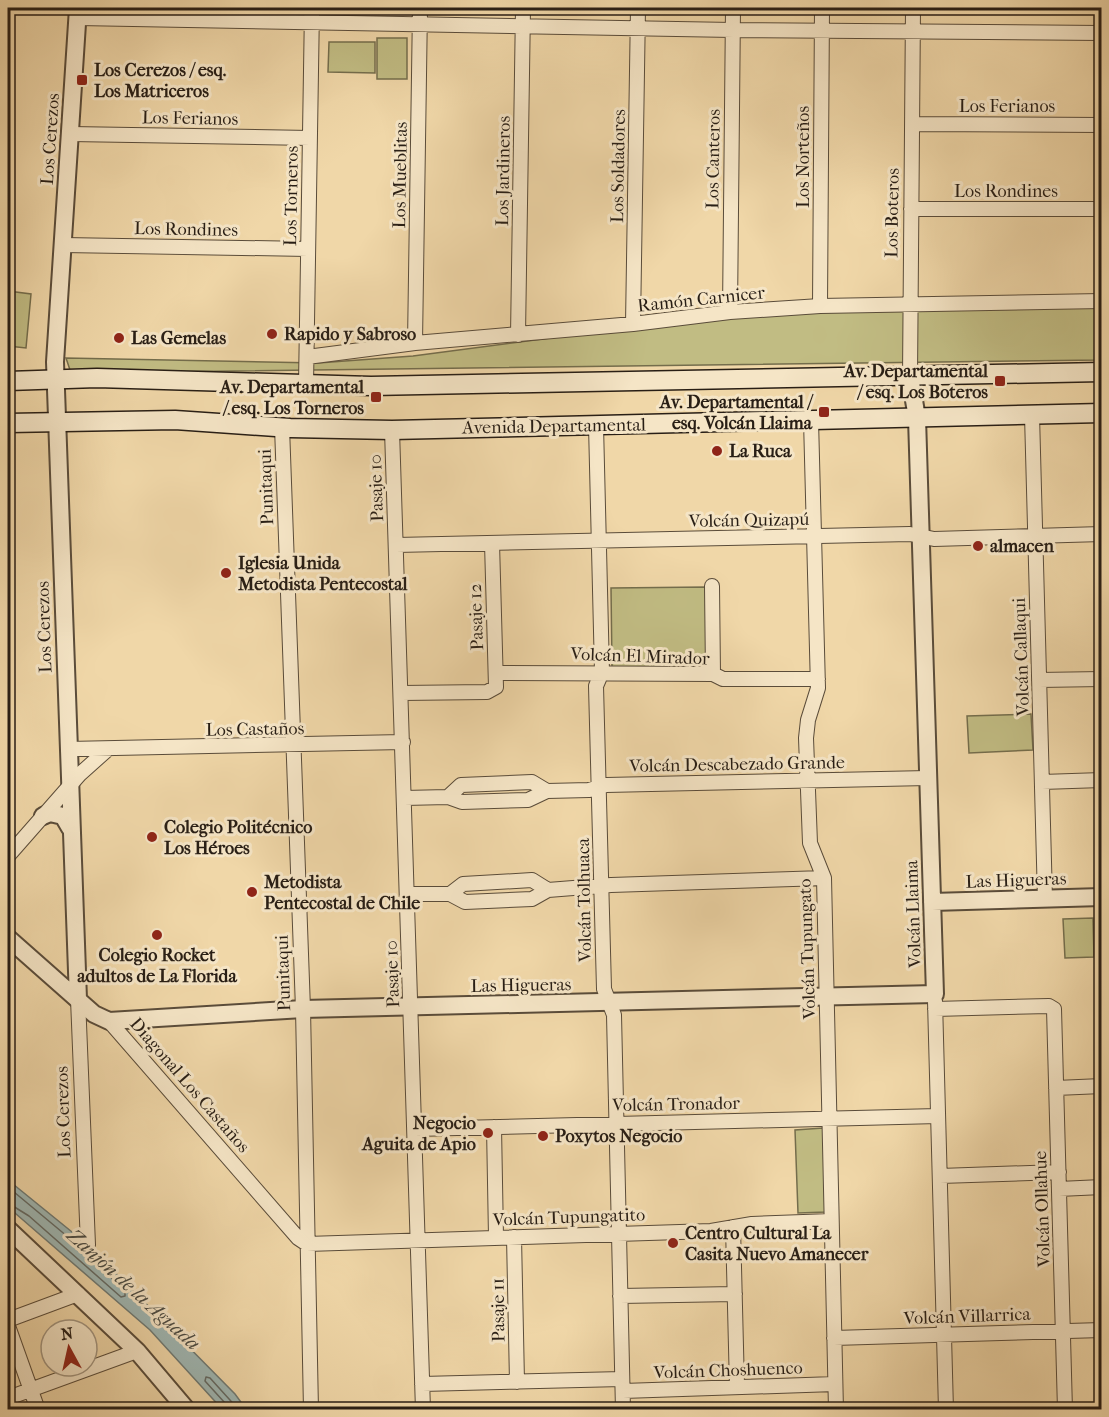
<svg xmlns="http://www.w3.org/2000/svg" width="1109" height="1417" viewBox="0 0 1109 1417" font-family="'IM FELL French Canon',serif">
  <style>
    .green { fill: #c1bc83; stroke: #746d4c; stroke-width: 1.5 }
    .water { fill: #9fb7b3; stroke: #6f7a74; stroke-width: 1.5 }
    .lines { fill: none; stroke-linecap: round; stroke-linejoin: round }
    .shore { stroke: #646a64; stroke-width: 1.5 }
    .minor-casing { stroke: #5a4c3a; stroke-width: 16 }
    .tertiary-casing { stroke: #5a4c3a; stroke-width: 20 }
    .secondary-casing { stroke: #281e15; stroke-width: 21 }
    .minor { stroke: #f5e5c6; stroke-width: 14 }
    .tertiary { stroke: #f5e5c6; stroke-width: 16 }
    .secondary { stroke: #f5e5c6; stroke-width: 18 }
    .poi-dot { fill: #8f2418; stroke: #f5e5c6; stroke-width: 2 }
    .labels { text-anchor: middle; stroke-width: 6; stroke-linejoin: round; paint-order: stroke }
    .poi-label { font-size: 18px; font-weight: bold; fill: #281e15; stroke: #f5e5c6; text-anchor: start }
    .street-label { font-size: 18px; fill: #281e15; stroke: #f5e5c6 }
    .water-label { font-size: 20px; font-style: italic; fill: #4c4c44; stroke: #f5e5c6 }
  </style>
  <rect width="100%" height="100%" fill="#f0d7a8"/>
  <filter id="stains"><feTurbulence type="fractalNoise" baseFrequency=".00333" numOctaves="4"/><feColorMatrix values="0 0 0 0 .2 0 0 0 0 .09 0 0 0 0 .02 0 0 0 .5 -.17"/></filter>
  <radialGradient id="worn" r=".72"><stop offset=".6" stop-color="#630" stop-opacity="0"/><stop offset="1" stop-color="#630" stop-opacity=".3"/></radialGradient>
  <path class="green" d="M327 8H408V14L327 12Z
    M377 38H407V79H377Z
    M329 42H375V73L328 72Z
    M8 291 31 294 26 348 8 346Z
    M1101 305V360L71 373 66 358 318 363 413 356 643 326 826 310Z
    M706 587 707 666 612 667 611 588Z
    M1031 714 1033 750 969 753 967 716Z
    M1093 918 1094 957 1065 958 1063 919Z
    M823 1128 826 1212 798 1213 795 1130Z"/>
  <path class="water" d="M8 1180 88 1245 235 1394 246 1409H222L150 1330 8 1207Z"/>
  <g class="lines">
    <path class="shore" d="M8 1187 80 1247
      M8 1203 29 1216 121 1297 125 1296V1292L87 1253
      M226 1410 225 1403 205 1381 206 1377 210 1378 239 1410"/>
    <g class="minor-casing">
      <path id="minor" d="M78 18 733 30 1102 33
        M912 124 1102 125
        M70 134 310 138
        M911 209H1102
        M63 245 308 249
        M820 306 822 8
        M730 312 733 8
        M633 324 638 8
        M518 335 523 8
        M415 343 420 8
        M307 357 415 343 633 324 730 312 820 306 1102 301
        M910 377 913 8
        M306 385 312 8
        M1032 415 1045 899
        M811 420 818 688 808 720 806 738 810 843 824 878 836 1410
        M596 425 602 672 596 686 604 989 614 1015 623 1410
        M282 427 303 1009 311 1410
        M392 430 423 1410
        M396 545 910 534 934 539 1102 534
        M712 586 713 674
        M496 673 713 674 723 679H818
        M1039 680 1102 679
        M401 693 487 692 496 687 492 543
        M68 749 403 742
        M1042 782 1102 780
        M448 797 462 802 528 800 547 791
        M404 798 448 797 461 785 532 782 547 791 589 790 606 785 928 778
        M8 856 80 774 108 749
        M408 894H450L463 884 532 880 548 890
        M450 894 465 902 532 899 548 890 611 885 824 878
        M78 999 88 1245
        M935 1001 946 1410
        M935 1009 1049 1006 1054 1009 1065 1410
        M109 1021 298 1238 307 1244 711 1231 752 1224 831 1221
        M1056 1088 1102 1086
        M494 1127 496 1237
        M415 1129 938 1116
        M940 1176 1059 1172
        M1059 1189 1102 1187
        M733 1227 737 1387
        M514 1237 517 1382
        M620 1296 735 1294
        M8 1320 78 1294
        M8 1326 38 1410
        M834 1338 1102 1330
        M422 1384 622 1379
        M623 1391 835 1384
        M8 1398 137 1351"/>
    </g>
    <g class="tertiary-casing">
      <path id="tertiary" d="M43 816 50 813 63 816 70 828
        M932 902 1102 897
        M8 938 94 1014 109 1021 303 1009 935 994 917 418 910 377
        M78 999 55 362 78 8
        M8 1229 137 1351 187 1410"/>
    </g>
    <g class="secondary-casing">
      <path id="secondary" d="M8 381 97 378 371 386 1102 372
        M8 423 175 420 290 428 392 430 1102 413"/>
    </g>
    <use href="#minor" class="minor"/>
    <use href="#tertiary" class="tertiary"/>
    <use href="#secondary" class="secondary"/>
  </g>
  <g class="poi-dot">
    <rect x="76" y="74" width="12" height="12" rx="3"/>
    <circle cx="272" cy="334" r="6"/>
    <circle cx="119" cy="338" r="6"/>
    <rect x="994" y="375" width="12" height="12" rx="3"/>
    <rect x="370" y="391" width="12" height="12" rx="3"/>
    <rect x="818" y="406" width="12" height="12" rx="3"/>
    <circle cx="717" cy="451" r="6"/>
    <circle cx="978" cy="546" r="6"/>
    <circle cx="226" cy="573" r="6"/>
    <circle cx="152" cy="837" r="6"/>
    <circle cx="252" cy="892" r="6"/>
    <circle cx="157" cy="935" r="6"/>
    <circle cx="488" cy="1133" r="6"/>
    <circle cx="543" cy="1136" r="6"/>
    <circle cx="673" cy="1243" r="6"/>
  </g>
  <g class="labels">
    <g class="poi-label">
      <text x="94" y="76">Los Cerezos / esq.<tspan x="94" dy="21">Los Matriceros</tspan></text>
      <text x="284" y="340">Rapido y Sabroso</text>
      <text x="131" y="344">Las Gemelas</text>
      <text x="988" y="377" text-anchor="end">Av. Departamental<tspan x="988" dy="21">/ esq. Los Boteros</tspan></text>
      <text x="364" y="393" text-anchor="end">Av. Departamental<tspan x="364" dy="21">/ esq. Los Torneros</tspan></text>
      <text x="812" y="408" text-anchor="end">Av. Departamental /<tspan x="812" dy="21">esq. Volcán Llaima</tspan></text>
      <text x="729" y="457">La Ruca</text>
      <text x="990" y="552">almacen</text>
      <text x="238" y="569">Iglesia Unida<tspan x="238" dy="21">Metodista Pentecostal</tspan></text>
      <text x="164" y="833">Colegio Politécnico<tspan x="164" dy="21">Los Héroes</tspan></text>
      <text x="264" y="888">Metodista<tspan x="264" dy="21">Pentecostal de Chile</tspan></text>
      <text x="157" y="961" text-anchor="middle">Colegio Rocket<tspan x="157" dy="21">adultos de La Florida</tspan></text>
      <text x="476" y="1129" text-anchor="end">Negocio<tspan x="476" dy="21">Aguita de Apio</tspan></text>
      <text x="555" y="1142">Poxytos Negocio</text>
      <text x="685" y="1239">Centro Cultural La<tspan x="685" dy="21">Casita Nuevo Amanecer</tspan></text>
    </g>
    <g class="street-label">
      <text x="1007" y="112">Los Ferianos</text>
      <text transform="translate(190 118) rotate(1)" y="6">Los Ferianos</text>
      <text transform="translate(50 139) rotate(-86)" y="6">Los Cerezos</text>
      <text transform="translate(803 157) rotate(-90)" y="6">Los Norteños</text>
      <text transform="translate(713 159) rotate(-89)" y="6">Los Canteros</text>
      <text transform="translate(618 166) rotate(-89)" y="6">Los Soldadores</text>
      <text transform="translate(503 171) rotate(-89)" y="6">Los Jardineros</text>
      <text transform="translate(400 175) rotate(-89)" y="6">Los Mueblitas</text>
      <text x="1006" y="197">Los Rondines</text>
      <text transform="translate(291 196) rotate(-89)" y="6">Los Torneros</text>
      <text transform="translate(892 213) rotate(-89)" y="6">Los Boteros</text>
      <text transform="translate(186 229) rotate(1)" y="6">Los Rondines</text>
      <text transform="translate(701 299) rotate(-6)" y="6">Ramón Carnicer</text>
      <text transform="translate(554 426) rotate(-1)" y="6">Avenida Departamental</text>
      <text transform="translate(266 487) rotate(-92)" y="6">Punitaqui</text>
      <text transform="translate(376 488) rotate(-92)" y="6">Pasaje 10</text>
      <text transform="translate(749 520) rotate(-1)" y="6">Volcán Quizapú</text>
      <text transform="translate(476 617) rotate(-92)" y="6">Pasaje 12</text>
      <text transform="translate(44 627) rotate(-92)" y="6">Los Cerezos</text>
      <text transform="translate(640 656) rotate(2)" y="6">Volcán El Mirador</text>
      <text transform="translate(1021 657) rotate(-92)" y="6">Volcán Callaqui</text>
      <text transform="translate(255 729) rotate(-1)" y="6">Los Castaños</text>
      <text transform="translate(737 764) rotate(-1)" y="6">Volcán Descabezado Grande</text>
      <text transform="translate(1016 880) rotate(-2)" y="6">Las Higueras</text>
      <text transform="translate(584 900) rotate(-91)" y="6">Volcán Tolhuaca</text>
      <text transform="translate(913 914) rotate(-92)" y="6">Volcán Llaima</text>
      <text transform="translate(807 949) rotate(-92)" y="6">Volcán Tupungato</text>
      <text transform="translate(283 973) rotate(-92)" y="6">Punitaqui</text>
      <text transform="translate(392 974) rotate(-92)" y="6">Pasaje 10</text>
      <text transform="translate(521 985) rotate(-1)" y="6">Las Higueras</text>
      <text transform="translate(190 1085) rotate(49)" y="6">Diagonal Los Castaños</text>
      <text transform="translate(676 1104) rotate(-1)" y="6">Volcán Tronador</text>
      <text transform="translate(63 1112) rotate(-92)" y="6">Los Cerezos</text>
      <text transform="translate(1042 1209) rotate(-92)" y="6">Volcán Ollahue</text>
      <text transform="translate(569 1217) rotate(-2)" y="6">Volcán Tupungatito</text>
      <text transform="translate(498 1310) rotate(-91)" y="6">Pasaje 11</text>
      <text transform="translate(967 1316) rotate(-2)" y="6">Volcán Villarrica</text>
      <text transform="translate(728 1370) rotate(-2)" y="6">Volcán Choshuenco</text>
    </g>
    <g class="water-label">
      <text transform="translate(134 1289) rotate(42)" y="7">Zanjón de la Aguada</text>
    </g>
  </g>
  <rect width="1109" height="1417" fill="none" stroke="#f0d7a8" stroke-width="30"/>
  <rect x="9" y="9" width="1091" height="1399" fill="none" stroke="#281e15" stroke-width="3"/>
  <rect x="15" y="15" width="1079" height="1387" fill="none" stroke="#281e15" stroke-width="1.5"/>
  <g transform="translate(69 1348) rotate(352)"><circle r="28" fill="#f5e5c6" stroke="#a3957f" stroke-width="1.5"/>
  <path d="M0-4.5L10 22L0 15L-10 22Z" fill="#8f2418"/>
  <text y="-9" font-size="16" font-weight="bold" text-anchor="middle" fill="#281e15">N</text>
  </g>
  <rect width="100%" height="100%" filter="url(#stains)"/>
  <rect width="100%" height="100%" fill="url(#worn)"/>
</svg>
